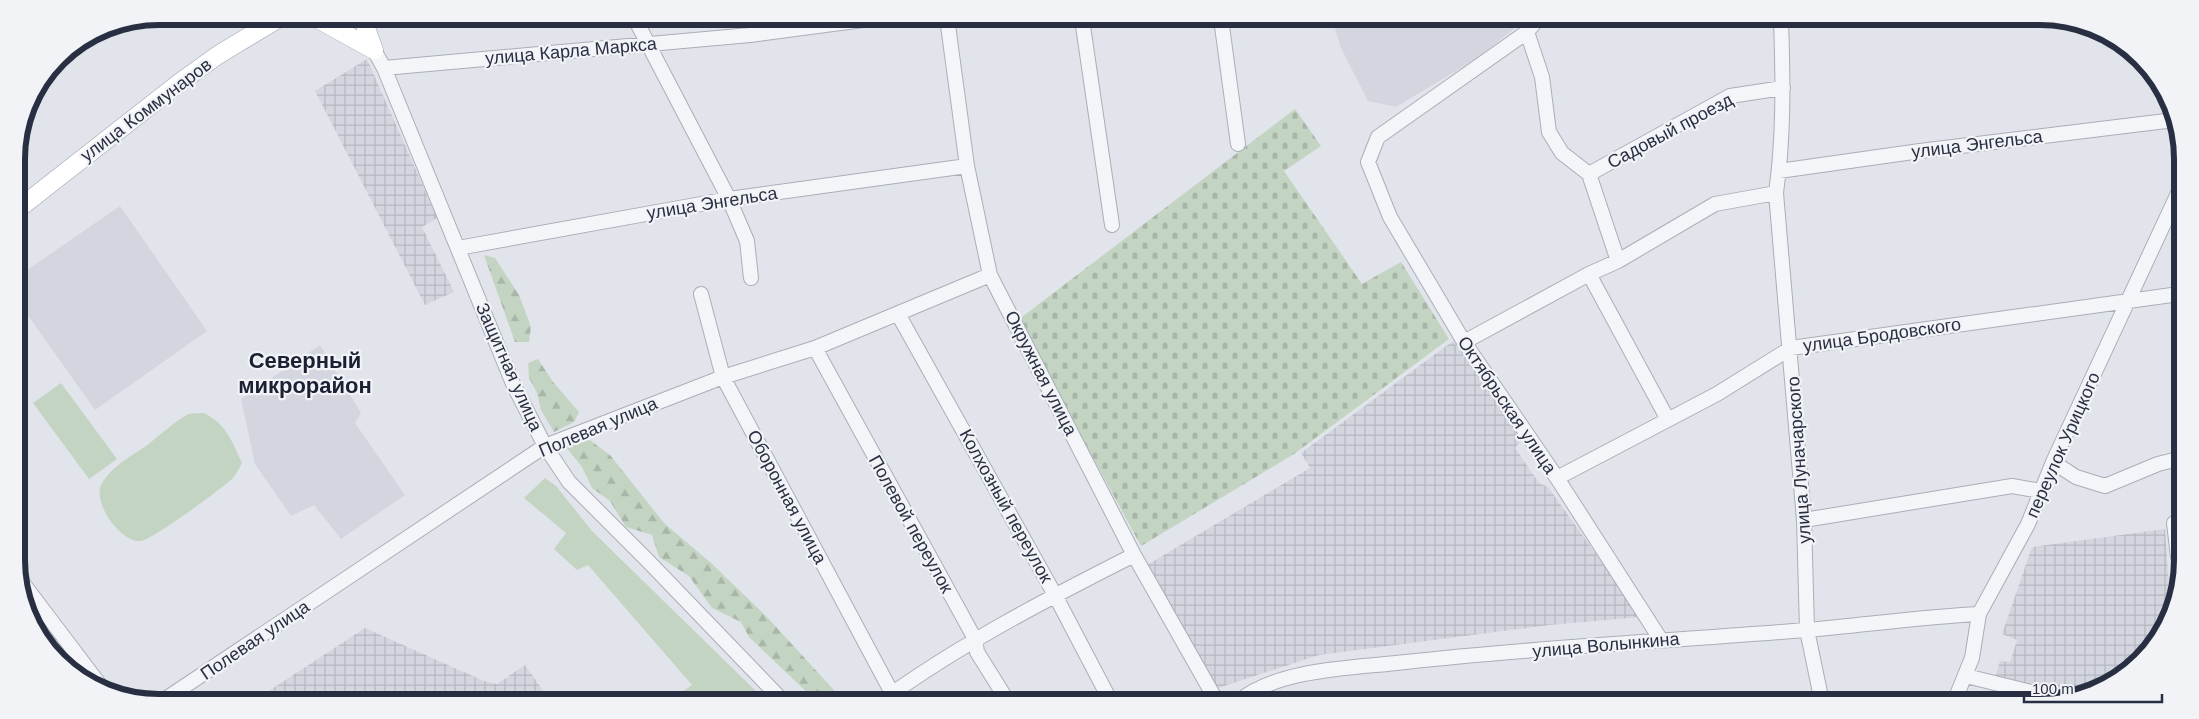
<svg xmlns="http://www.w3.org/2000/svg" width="2199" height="719" viewBox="0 0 2199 719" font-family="Arial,sans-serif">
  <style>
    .built { fill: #d3d6df }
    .industrial { fill: url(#industrial-grid) }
    .grass { fill: #c4d4c2 }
    .forest { fill: url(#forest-firs) }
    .cemetery { fill: url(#cemetery-stones) }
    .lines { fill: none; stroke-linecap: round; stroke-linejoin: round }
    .minor-casing { stroke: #aaaeb8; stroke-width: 16 }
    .major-casing { stroke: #a0a6b6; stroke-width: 19 }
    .minor { stroke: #f4f5f8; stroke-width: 14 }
    .major { stroke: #fff; stroke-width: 18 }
    .labels { text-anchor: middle; stroke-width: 4.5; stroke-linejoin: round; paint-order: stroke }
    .street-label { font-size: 18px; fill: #292f42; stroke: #f1f3f7 }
    .district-label { font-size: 22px; font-weight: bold; fill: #1b2033; stroke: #f1f3f7 }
    .rim { fill: none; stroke: #292f42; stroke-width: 6 }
  </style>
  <defs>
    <pattern id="industrial-grid" width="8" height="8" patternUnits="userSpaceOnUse" patternTransform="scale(1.25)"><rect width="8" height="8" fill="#d3d6df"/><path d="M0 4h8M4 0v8" fill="none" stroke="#b5b8c1"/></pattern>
    <pattern id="forest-firs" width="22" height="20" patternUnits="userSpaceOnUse" patternTransform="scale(1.25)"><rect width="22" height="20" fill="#c4d4c2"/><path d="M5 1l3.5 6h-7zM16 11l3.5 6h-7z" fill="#a8b6a8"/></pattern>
    <pattern id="cemetery-stones" width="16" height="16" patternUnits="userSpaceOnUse" patternTransform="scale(1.25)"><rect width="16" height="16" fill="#c4d4c2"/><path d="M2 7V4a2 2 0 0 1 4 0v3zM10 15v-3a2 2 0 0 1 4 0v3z" fill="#a8b6a8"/></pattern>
  </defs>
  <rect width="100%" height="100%" fill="#e1e4ea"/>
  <path class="built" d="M1332 19 1525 20 1479 57 1396 107 1368 101 1341 48Z
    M120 206 207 331 95 410 17 300V277Z
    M320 345 361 413 355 423 405 495 341 539 314 505 291 516 255 464 241 399Z"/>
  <path class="industrial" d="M367 59 437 218 422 227 454 292 425 305 315 91Z
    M1453 341 1522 440 1515 448 1539 483 1548 487 1641 617 1550 625 1319 655 1215 689 1147 565 1310 468 1301 453Z
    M2165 529 2171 613 2159 639 2127 673 2069 694 1995 677 2000 661 2010 662 2017 640 2002 634 2032 547Z
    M32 615H37L85 675 52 654Z
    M365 628 484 681 497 684 525 665 549 699 258 698Z"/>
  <path class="grass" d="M61 383 117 459 89 479 33 403Z
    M204 413C226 424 232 441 242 463 239 468 236 475 232 479 221 489 152 540 141 541 120 543 91 501 102 483 111 467 131 456 146 446 157 438 177 419 189 414 193 413 199 413 204 413Z
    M545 478 556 486 592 531 764 699H672L692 685 588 565 577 570 554 549 566 533 524 498Z"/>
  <path class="forest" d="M484 255 495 258 519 295 531 327 529 342H515Z
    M538 359 553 382 579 412 574 422 554 432 541 410 537 393 529 378 528 363Z
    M587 438 610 455 664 523 711 563 767 617 843 700 814 699 749 637 741 622 712 608 689 576 659 557 652 535 626 527 610 501 592 488 582 467 565 446Z"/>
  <path class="cemetery" d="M1295 109 1321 146 1284 171 1362 284 1401 262 1449 339 1294 454 1141 546 1018 320Z"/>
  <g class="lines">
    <g class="minor-casing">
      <path id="minor" d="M634 17 729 199 747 241 751 278
        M947 18 967 166 990 275 1134 555 1216 700
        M1082 19 1112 225
        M1221 19 1238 144
        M1537 20 1527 32 1378 137 1368 162 1390 217 1464 342 1557 478 1661 640
        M1781 20C1783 78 1784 136 1776 193L1804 520 1807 630 1822 702
        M1527 32 1542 77 1549 132 1562 153 1589 174 1618 261
        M374 50 384 68 514 386 545 446 569 482 649 562 781 699
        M384 68 750 35 878 18
        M1779 171 1920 151 2166 121 2176 123
        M1589 174 1730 96 1783 88
        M458 248 729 199 967 166
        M1589 274 1667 418
        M701 294 723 377 892 693
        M898 314 1055 595 1110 700
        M1464 342 1589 274 1618 261 1715 204 1776 193
        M815 348 975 639 977 652 1007 700
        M2053 462 2076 477 2105 486 2158 464 2178 459
        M1557 478 1717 394 1791 348 2179 294
        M1804 520 2012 486 2041 491
        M2174 523 2178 557
        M19 578 100 685
        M1966 676 2056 698 2063 697
        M167 698 545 446 723 377 815 348 990 275
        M883 700C962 643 1047 599 1134 555
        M1239 701C1279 668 1356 668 1406 662 1539 647 1673 641 1806 630 1864 625 1921 617 1979 614
        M1954 702 1972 658 1979 614 2028 524 2053 462 2180 189"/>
    </g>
    <g class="major-casing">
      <path id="major" d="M314 17 374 50
        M362 17 374 50
        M17 210 179 83 218 55 281 17"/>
    </g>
    <use href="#minor" class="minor"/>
    <use href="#major" class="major"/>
  </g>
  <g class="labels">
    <g class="street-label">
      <text transform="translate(571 51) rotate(-5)" y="6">улица Карла Маркса</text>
      <text transform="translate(146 110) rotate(-37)" y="6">улица Коммунаров</text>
      <text transform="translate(1670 131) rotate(-28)" y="6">Садовый проезд</text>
      <text transform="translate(1977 144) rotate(-7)" y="6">улица Энгельса</text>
      <text transform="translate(712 203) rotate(-9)" y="6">улица Энгельса</text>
      <text transform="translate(1882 335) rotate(-8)" y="6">улица Бродовского</text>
      <text transform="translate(509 367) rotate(66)" y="6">Защитная улица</text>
      <text transform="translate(1041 373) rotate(63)" y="6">Окружная улица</text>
      <text transform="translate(1507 405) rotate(56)" y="6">Октябрьская улица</text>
      <text transform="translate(598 427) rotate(-23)" y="6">Полевая улица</text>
      <text transform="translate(2063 445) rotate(-66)" y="6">переулок Урицкого</text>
      <text transform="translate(1799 460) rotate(-94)" y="6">улица Луначарского</text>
      <text transform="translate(787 497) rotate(62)" y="6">Оборонная улица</text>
      <text transform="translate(1006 506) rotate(61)" y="6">Колхозный переулок</text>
      <text transform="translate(911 524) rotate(61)" y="6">Полевой переулок</text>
      <text transform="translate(255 640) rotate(-34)" y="6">Полевая улица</text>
      <text transform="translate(1606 645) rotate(-5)" y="6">улица Волынкина</text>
    </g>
    <g class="district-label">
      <text x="305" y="368">Северный<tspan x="305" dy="25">микрорайон</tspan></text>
    </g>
  </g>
  <path d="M0 0H2199V719H0ZM159 25H2040A134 134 0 0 1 2174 159V560A134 134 0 0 1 2040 694H159A134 134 0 0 1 25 560V159A134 134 0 0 1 159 25Z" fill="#f1f3f7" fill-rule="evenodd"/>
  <path class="rim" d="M159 25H2040A134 134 0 0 1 2174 159V560A134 134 0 0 1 2040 694H159A134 134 0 0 1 25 560V159A134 134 0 0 1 159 25Z"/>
  <path d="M2024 694v8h138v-8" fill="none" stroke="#292f42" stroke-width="2.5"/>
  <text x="2032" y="694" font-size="15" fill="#292f42" stroke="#f1f3f7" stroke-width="4" paint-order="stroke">100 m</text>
</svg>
